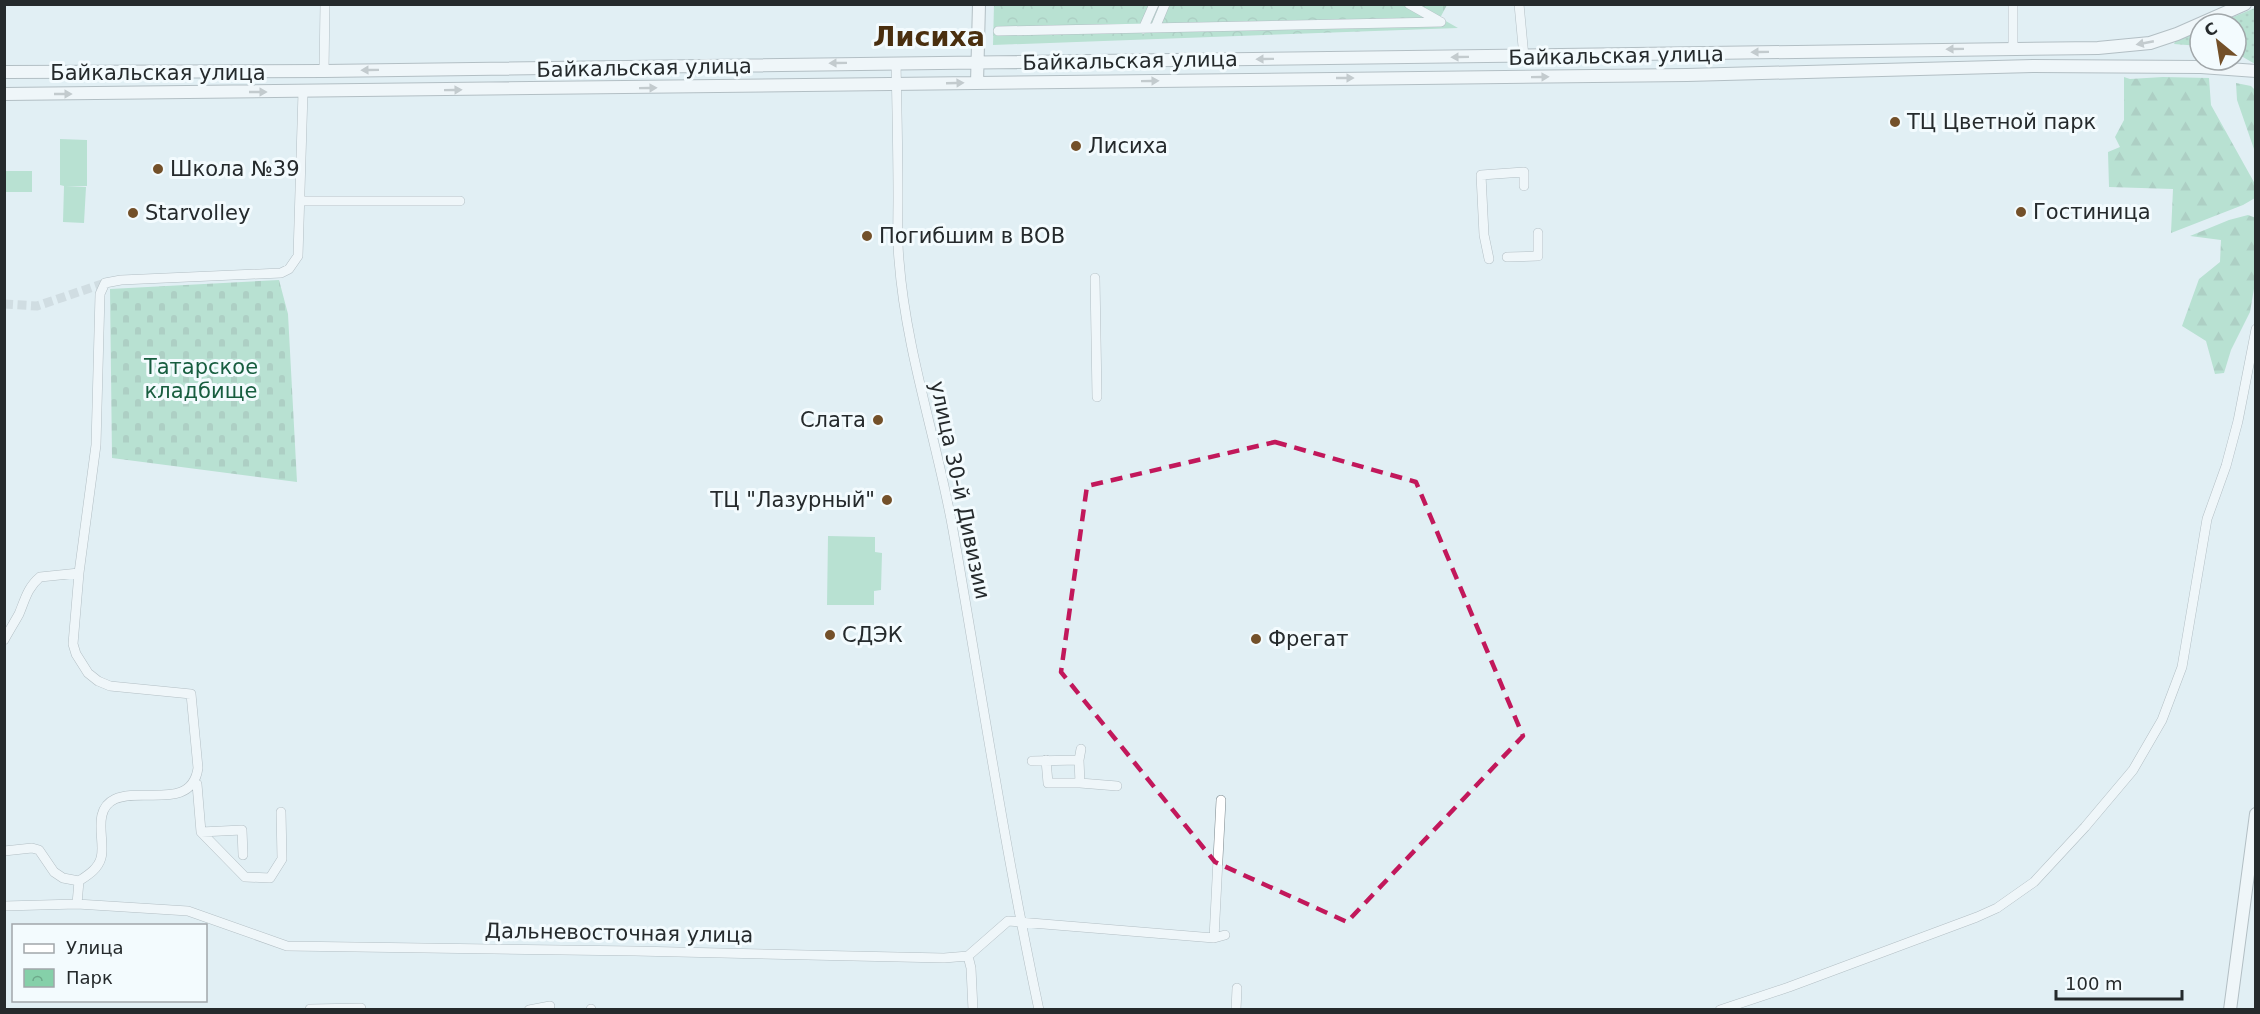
<svg xmlns="http://www.w3.org/2000/svg" width="2260" height="1014" viewBox="0 0 2260 1014" font-family="'DejaVu Sans',sans-serif">
  <style>
    .grass { fill: url(#grass-dots) }
    .forest { fill: url(#forest-firs) }
    .cemetery { fill: url(#cemetery-stones) }
    .park { fill: url(#park-crowns) }
    .pitch { fill: #85d0a9 }
    .lines { fill: none; stroke-linecap: round; stroke-linejoin: round }
    .minor-tunnel { stroke: #bbc8cc; stroke-width: 9; stroke-dasharray: 9 4.5; stroke-linecap: butt }
    .minor-casing { stroke: #79858a; stroke-width: 10 }
    .major-casing { stroke: #79858a; stroke-width: 14 }
    .minor { stroke: #fff; stroke-width: 9 }
    .major { stroke: #fff; stroke-width: 12 }
    .oneway { fill: #9d9fa0 }
    .marked { fill: none; stroke: #c2185b; stroke-width: 4.5; stroke-dasharray: 12 8; stroke-linejoin: round }
    .poi-dot { fill: #735029; stroke: #f3fbfe; stroke-width: 2 }
    .labels { text-anchor: middle; stroke-width: 6; stroke-linejoin: round; paint-order: stroke }
    .street-label { font-size: 21px; fill: #252a2c; stroke: #f3fbfe }
    .poi-label { font-size: 21px; fill: #252a2c; stroke: #f3fbfe; text-anchor: start }
    .park-label { font-size: 21px; fill: #175d3f; stroke: #f3fbfe }
    .district-label { font-size: 27px; font-weight: bold; fill: #4a2f0f; stroke: #f3fbfe }
  </style>
  <defs>
    <pattern id="grass-dots" width="8" height="8" patternUnits="userSpaceOnUse" patternTransform="scale(1.5)"><rect width="8" height="8" fill="#85d0a9"/><path d="M2 2h.1M6 6h.1" fill="none" stroke="#6da98a" stroke-width="1.8" stroke-linecap="round"/></pattern>
    <pattern id="forest-firs" width="22" height="20" patternUnits="userSpaceOnUse" patternTransform="scale(1.5)"><rect width="22" height="20" fill="#85d0a9"/><path d="M5 1l3.5 6h-7zM16 11l3.5 6h-7z" fill="#6da98a"/></pattern>
    <pattern id="cemetery-stones" width="16" height="16" patternUnits="userSpaceOnUse" patternTransform="scale(1.5)"><rect width="16" height="16" fill="#85d0a9"/><path d="M2 7V4a2 2 0 0 1 4 0v3zM10 15v-3a2 2 0 0 1 4 0v3z" fill="#6da98a"/></pattern>
    <pattern id="park-crowns" width="20" height="18" patternUnits="userSpaceOnUse" patternTransform="scale(1.5)"><rect width="20" height="18" fill="#85d0a9"/><path d="M2 6a3 3 0 1 1 6 0M12 15a3 3 0 1 1 6 0" fill="none" stroke="#6da98a"/></pattern>
  </defs>
  <rect width="100%" height="100%" fill="#e1eff4"/>
  <path class="grass" d="M2255 8V64L2236 53V24H2216Z
    M2200 31V46L2174 44 2176 40Z"/>
  <path class="forest" d="M2124 77 2130 79 2163 77 2209 78 2211 105 2255 184V198L2243 205 2171 233 2173 189 2109 187 2108 152 2120 147 2115 137 2124 120Z
    M2236 83 2251 86 2255 90V152L2237 100Z
    M2248 215 2256 218V277L2250 312 2231 350 2224 373 2215 374 2206 341 2182 326 2199 279 2220 262 2221 240 2190 236 2229 220Z"/>
  <path class="cemetery" d="M1416 5H1447L1440 18Z
    M279 280 288 314 297 482 112 458 110 289Z"/>
  <path class="park" d="M994 4H1416L1458 28 993 45Z"/>
  <path class="pitch" d="M60 139 87 140V186H66L86 187 84 223 63 222 64 186 60 185Z
    M5 171H32V192H5Z
    M828 536 875 537V552L882 553 881 590 874 591V605H827Z"/>
  <g class="lines">
    <path class="minor-tunnel" d="M4 304 37 306 105 283"/>
    <g class="minor-casing">
      <path id="minor" d="M1409 4 1439 21
        M1519 4 1524 57
        M2013 4V48
        M1155 28 1165 4
        M1143 29 1154 4
        M998 31 1441 22
        M896 63C897 108 898 153 898 198 898 218 897 240 899 260 906 352 937 440 953 530 981 690 1005 850 1039 1010
        M324 71 325 4
        M301 201H460
        M1507 257 1538 256V233
        M1489 259 1484 235 1481 175 1524 172V186
        M1095 278 1097 397
        M4 640C9 631 14 623 19 614 25 600 27 588 40 577L79 573
        M1046 760 1048 783H1080L1079 760
        M1032 761 1079 760 1081 749
        M1080 783 1117 786
        M197 784 201 832 242 830 243 855
        M201 832 245 877 270 878 282 859 281 812
        M4 851 32 848 39 850 54 872 63 878 79 881C88 875 98 869 101 858 106 842 91 810 115 799 141 787 192 811 198 768L191 694 110 686 98 681 88 673 76 654 73 644 79 573 96 445 100 294 105 283 121 280 281 273 289 269 298 256 303 92
        M77 904 79 881
        M4 906 77 904 188 911 287 946 635 951 944 958 968 956 1008 921 1214 938 1225 935
        M1214 938 1221 800
        M968 956 971 968 973 1010
        M310 1009 361 1008V1010
        M591 1009V1010
        M529 1010 550 1006
        M1236 1010 1237 988
        M1720 1010 1789 987 1977 917 1997 908 2034 882 2085 827 2133 770 2162 720 2182 667 2207 519 2226 466 2238 421 2256 329"/>
    </g>
    <g class="major-casing">
      <path id="major" d="M4 72 324 71 2098 48 2150 43 2177 34 2245 4
        M977 83 979 4
        M4 94 1687 75 2033 66 2201 67 2256 71
        M2230 1010 2256 814"/>
    </g>
    <use href="#minor" class="minor"/>
    <use href="#major" class="major"/>
  </g>
  <defs><path id="oneway-solid" d="M-6-.8H1V-3.2L6.5 0L1 3.2V.8H-6Z" transform="scale(1.5)"/></defs>
  <g class="oneway">
    <use href="#oneway-solid" transform="translate(2145 43) rotate(169)"/>
    <use href="#oneway-solid" transform="translate(1955 49) rotate(179)"/>
    <use href="#oneway-solid" transform="translate(1760 52) rotate(179)"/>
    <use href="#oneway-solid" transform="translate(1460 57) rotate(179)"/>
    <use href="#oneway-solid" transform="translate(1265 59) rotate(179)"/>
    <use href="#oneway-solid" transform="translate(838 63) rotate(179)"/>
    <use href="#oneway-solid" transform="translate(370 70) rotate(179)"/>
    <use href="#oneway-solid" transform="translate(1540 77) rotate(-1)"/>
    <use href="#oneway-solid" transform="translate(1345 78)"/>
    <use href="#oneway-solid" transform="translate(1150 81) rotate(-1)"/>
    <use href="#oneway-solid" transform="translate(955 83) rotate(-2)"/>
    <use href="#oneway-solid" transform="translate(648 88) rotate(-1)"/>
    <use href="#oneway-solid" transform="translate(453 90) rotate(-1)"/>
    <use href="#oneway-solid" transform="translate(258 92)"/>
    <use href="#oneway-solid" transform="translate(63 94)"/>
  </g>
  <path d="M0 0H2260V1014H0ZM1275 442 1416 482 1523 736 1347 922 1215 862 1061 672 1087 486Z" fill="#e1eff4" fill-opacity=".55" fill-rule="evenodd"/>
  <path class="marked" d="M1275 442 1416 482 1523 736 1347 922 1215 862 1061 672 1087 486Z"/>
  <g class="poi-dot">
    <circle cx="1895" cy="122" r="6"/>
    <circle cx="1076" cy="146" r="6"/>
    <circle cx="158" cy="169" r="6"/>
    <circle cx="2021" cy="212" r="6"/>
    <circle cx="133" cy="213" r="6"/>
    <circle cx="867" cy="236" r="6"/>
    <circle cx="878" cy="420" r="6"/>
    <circle cx="887" cy="500" r="6"/>
    <circle cx="830" cy="635" r="6"/>
    <circle cx="1256" cy="639" r="6"/>
  </g>
  <g class="labels">
    <g class="street-label">
      <text transform="translate(1616 56) rotate(-1)" y="7">Байкальская улица</text>
      <text transform="translate(1130 61) rotate(-1)" y="7">Байкальская улица</text>
      <text transform="translate(644 68) rotate(-1)" y="7">Байкальская улица</text>
      <text x="158" y="80">Байкальская улица</text>
      <text transform="translate(960 490) rotate(78)" y="7">улица 30-й Дивизии</text>
      <text transform="translate(619 933) rotate(1)" y="7">Дальневосточная улица</text>
    </g>
    <g class="poi-label">
      <text x="1907" y="129">ТЦ Цветной парк</text>
      <text x="1088" y="153">Лисиха</text>
      <text x="170" y="176">Школа №39</text>
      <text x="2033" y="219">Гостиница</text>
      <text x="145" y="220">Starvolley</text>
      <text x="879" y="243">Погибшим в ВОВ</text>
      <text x="866" y="427" text-anchor="end">Слата</text>
      <text x="875" y="507" text-anchor="end">ТЦ "Лазурный"</text>
      <text x="842" y="642">СДЭК</text>
      <text x="1268" y="646">Фрегат</text>
    </g>
    <g class="park-label">
      <text x="201" y="374">Татарское<tspan x="201" dy="24">кладбище</tspan></text>
    </g>
    <g class="district-label">
      <text x="929" y="46">Лисиха</text>
    </g>
  </g>
  <rect width="2260" height="1014" fill="none" stroke="#252a2c" stroke-width="12"/>
  <rect x="12" y="924" width="195" height="78" fill="#f3fbfe" stroke="#a1a7aa" stroke-width="1.5"/>
  <rect x="24" y="944" width="30" height="9" fill="#ffffff" stroke="#a1a7aa" stroke-width="1.5"/>
  <text x="66" y="954" font-size="18" fill="#252a2c">Улица</text>
  <rect x="24" y="969" width="30" height="18" fill="url(#park-crowns)" stroke="#a1a7aa" stroke-width="1.5"/>
  <text x="66" y="984" font-size="18" fill="#252a2c">Парк</text>
  <g transform="translate(2218 42) rotate(330)"><circle r="28" fill="#f3fbfe" stroke="#a1a7aa" stroke-width="1.5"/>
  <path d="M0-4.5L10 22L0 15L-10 22Z" fill="#735029"/>
  <text y="-9" font-size="16" font-weight="bold" text-anchor="middle" fill="#252a2c">С</text>
  </g>
  <path d="M2056 990v9h126v-9" fill="none" stroke="#252a2c" stroke-width="3"/>
  <text x="2065" y="990" font-size="18" fill="#252a2c" stroke="#f3fbfe" stroke-width="4.5" paint-order="stroke">100 m</text>
</svg>
